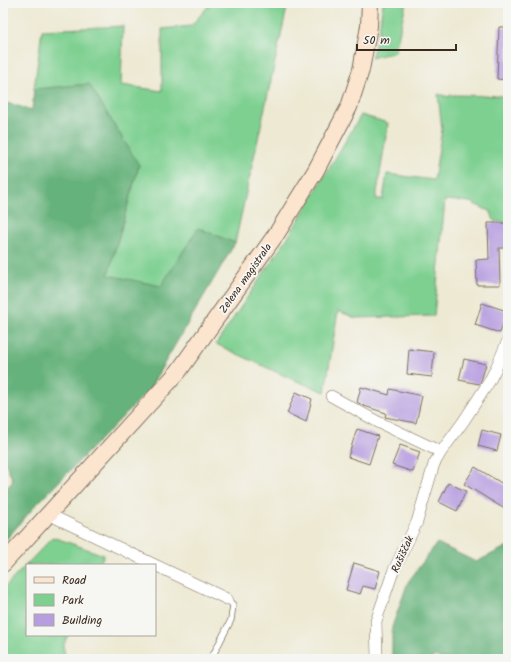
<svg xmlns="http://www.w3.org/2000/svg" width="511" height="662" viewBox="0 0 511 662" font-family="Kalam,sans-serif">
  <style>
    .green { fill: #7ed091; stroke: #5c7d58 }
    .forest { fill: #66b27b; stroke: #506e4c }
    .building { fill: #b79ee0 }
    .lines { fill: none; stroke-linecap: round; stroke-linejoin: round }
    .lane-casing { stroke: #796d5d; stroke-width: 7 }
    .street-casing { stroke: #796d5d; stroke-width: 12 }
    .secondary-casing { stroke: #796d5d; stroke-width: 18 }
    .lane { stroke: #fff; stroke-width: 5.5 }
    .street { stroke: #fff; stroke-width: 11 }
    .secondary { stroke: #fce5cf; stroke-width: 16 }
    .labels { text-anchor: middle; stroke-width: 4; stroke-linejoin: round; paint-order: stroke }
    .street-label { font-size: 11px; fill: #3b2a1e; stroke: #f6f6f2 }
  </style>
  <rect width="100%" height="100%" fill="#f6f6f2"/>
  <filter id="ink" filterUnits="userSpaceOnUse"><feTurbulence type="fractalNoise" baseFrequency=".025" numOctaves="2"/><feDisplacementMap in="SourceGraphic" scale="8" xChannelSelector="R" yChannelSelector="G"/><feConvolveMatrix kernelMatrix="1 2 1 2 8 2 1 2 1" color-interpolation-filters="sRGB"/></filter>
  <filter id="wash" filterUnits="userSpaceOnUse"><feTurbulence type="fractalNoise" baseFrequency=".012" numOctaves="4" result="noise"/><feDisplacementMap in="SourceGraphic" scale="16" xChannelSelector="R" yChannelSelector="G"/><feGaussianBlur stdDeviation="0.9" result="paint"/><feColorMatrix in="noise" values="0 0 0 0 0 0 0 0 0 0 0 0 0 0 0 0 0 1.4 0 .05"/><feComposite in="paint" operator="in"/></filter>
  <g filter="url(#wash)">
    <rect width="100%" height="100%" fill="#ede9d3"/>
    <path class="green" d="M211 3H288L235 243 198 228 161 287 108 275 139 165 34 89 42 30 123 26 121 85 162 91V29L191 26Z
      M383 3H406L395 52 371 58 378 36Z
      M438 94 449 97 450 95 508 96V223L494 221 491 212 470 202 445 200 434 316 355 318 338 311 325 392 289 378 216 344 290 234 361 115 388 123 376 199H383L387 174 434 180 442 129Z
      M53 537 104 555 99 565H27V635H68L63 646 66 659H3V589Z"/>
    <path class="forest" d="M89 84 139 165 108 275 161 286 198 228 235 243 148 391 34 507 3 543V492L13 481 3 457V129L7 103 32 110 34 89Z
      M437 543 476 562 508 546V659H440L436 656 431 659H392V627L408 582Z"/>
    <g id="blocks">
      <path class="building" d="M499 27H508V80L497 79Z
        M488 223H508V248H499L500 285H477L476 260 489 259Z
        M482 303 507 311 500 333 475 325Z
        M409 349 434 352 432 377 407 374Z
        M464 359 486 364 481 381 479 384 459 380Z
        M361 387 389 395 390 389 422 396 416 423 385 417 386 413 364 406 357 402Z
        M296 392 312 399 306 422 287 413Z
        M357 429 378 436 369 464 348 457Z
        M482 430 501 435 497 451 478 446Z
        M400 445 420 452 413 472 392 465Z
        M475 467 508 487V511L464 484Z
        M448 483 466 491 457 511 439 502Z
        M354 563 380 571 375 589 363 586 360 594 346 590Z"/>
    </g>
  </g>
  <g filter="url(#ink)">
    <use href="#blocks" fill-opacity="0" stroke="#796d5d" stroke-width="1"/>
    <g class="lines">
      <g class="lane-casing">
        <path id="lane" d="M211 659 231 620 233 605 227 599"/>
      </g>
      <g class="street-casing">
        <path id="street" d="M331 396 378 422 441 452
          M48 514 155 565
          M155 565 227 599
          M377 659 376 621 393 572 417 522 434 464 441 452 463 422 489 382 496 368 508 340"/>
      </g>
      <g class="secondary-casing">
        <path id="secondary" d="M3 564 178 372 277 233 316 170 349 107 361 70 369 26 370 3"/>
      </g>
      <use href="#lane" class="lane"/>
      <use href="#street" class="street"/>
      <use href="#secondary" class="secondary"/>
    </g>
  </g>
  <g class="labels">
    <g class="street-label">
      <text transform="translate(245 278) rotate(-55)" y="4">Zelena magistrala</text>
      <text transform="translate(402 554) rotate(-66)" y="4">Rušiščak</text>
    </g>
  </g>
  <rect width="511" height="662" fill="none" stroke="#f6f6f2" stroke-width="16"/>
  <rect x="26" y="564" width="130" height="72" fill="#f6f6f2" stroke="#aba49d"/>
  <rect x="34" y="577" width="20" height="6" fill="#fce5cf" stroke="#aba49d"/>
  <text x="62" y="584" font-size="12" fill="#3b2a1e">Road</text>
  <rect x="34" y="594" width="20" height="12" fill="#7ed091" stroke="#aba49d"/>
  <text x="62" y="604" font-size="12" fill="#3b2a1e">Park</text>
  <rect x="34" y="614" width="20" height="12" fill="#b79ee0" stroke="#aba49d"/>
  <text x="62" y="624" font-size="12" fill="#3b2a1e">Building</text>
  <path d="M357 44v6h99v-6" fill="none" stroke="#3b2a1e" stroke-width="2"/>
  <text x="363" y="44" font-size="12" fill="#3b2a1e" stroke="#f6f6f2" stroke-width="3" paint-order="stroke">50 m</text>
</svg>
